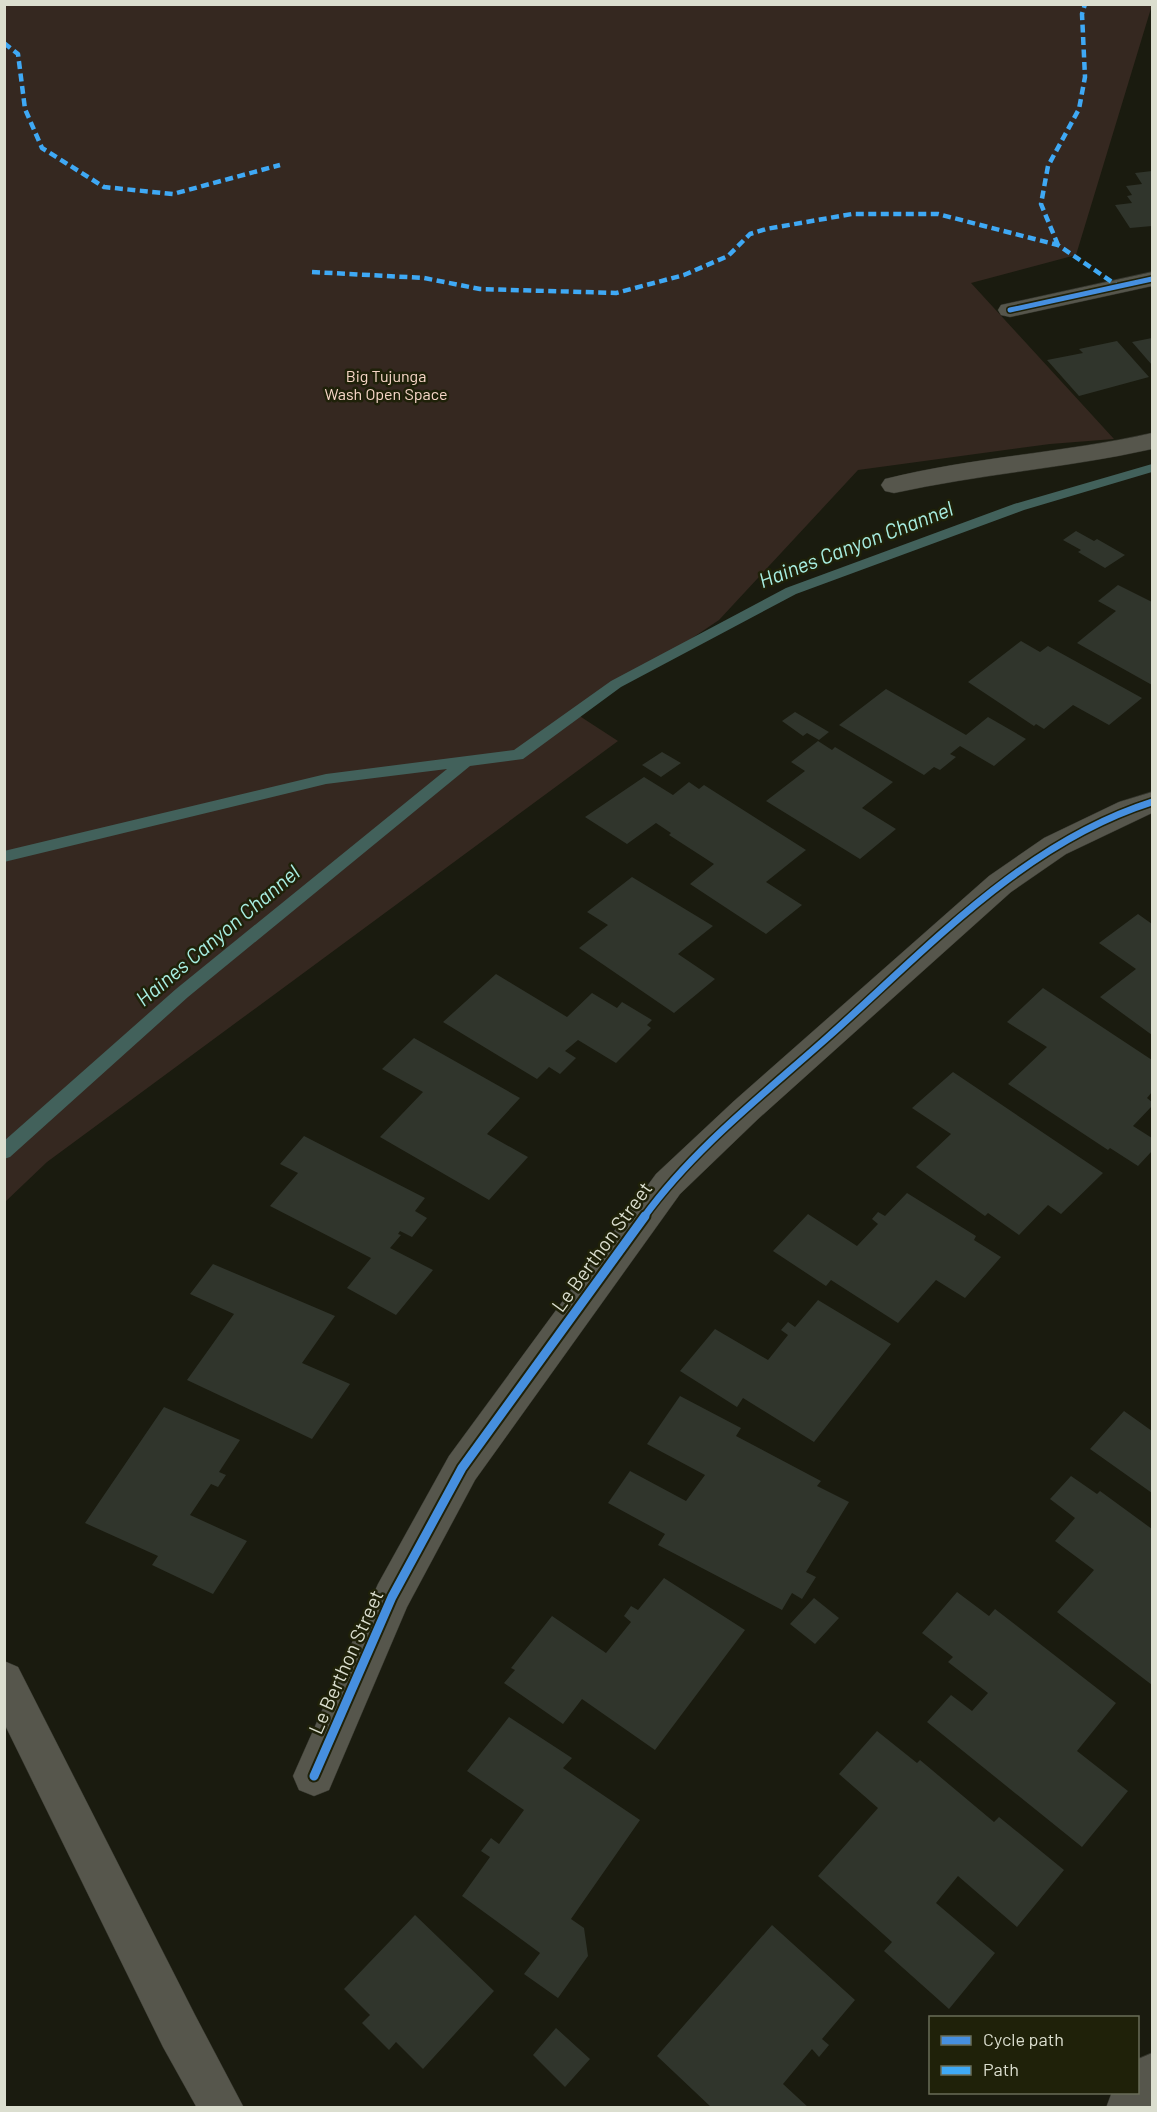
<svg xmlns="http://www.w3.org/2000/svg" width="1157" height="2112" viewBox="0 0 1157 2112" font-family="Barlow,sans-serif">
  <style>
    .green { fill: #352820 }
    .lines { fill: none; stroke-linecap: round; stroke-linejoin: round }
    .stream { fill: #42615b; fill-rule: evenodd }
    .building { fill: #30352c }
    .minor-casing { stroke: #34352c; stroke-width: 1 }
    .minor { fill: #56564c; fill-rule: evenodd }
    .quiet { stroke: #3fa9f5; stroke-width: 4.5; stroke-dasharray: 8 4.5; stroke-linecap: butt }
    .cycleway-far2-casing { stroke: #1f2109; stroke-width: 8 }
    .cycleway-far1-casing { stroke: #1f2109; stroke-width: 10 }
    .cycleway-casing { stroke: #1f2109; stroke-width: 13 }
    .cycleway-far2 { stroke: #468fdf; stroke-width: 5 }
    .cycleway-far1 { stroke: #468fdf; stroke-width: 7 }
    .cycleway { stroke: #468fdf; stroke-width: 9 }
    .labels { text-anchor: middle; stroke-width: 5; stroke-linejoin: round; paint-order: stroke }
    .far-park-label { font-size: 16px; fill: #f8d7c8; stroke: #1f2109 }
    .street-label { font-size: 20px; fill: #dbdecf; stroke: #1f2109 }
    .water-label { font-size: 21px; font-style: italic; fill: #a8eee2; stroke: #1f2109 }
  </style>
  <rect width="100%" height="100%" fill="#1a1b0f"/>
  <path class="green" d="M5 4 1152 5 1076 255 971 283 1114 439 1050 444 858 470 719 620 578 715 618 741 47 1162 5 1202Z"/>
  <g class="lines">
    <path class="stream" d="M1152 464V472L1024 510 796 594 621 687 523 759 470 766 188 997 10 1157 4 1159V1141L176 989 447 769 326 784 4 862V851L326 774 514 750 611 681 786 588 1014 504Z"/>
  </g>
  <path class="building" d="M1152 171V226L1130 228 1115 205 1132 203 1127 196 1132 195 1126 186 1142 184 1135 173Z
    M1152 338V365L1132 342Z
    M1117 341 1149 377 1079 396 1047 360 1083 353 1079 349Z
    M1076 531 1094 541 1097 539 1125 555 1105 568 1078 552 1081 550 1063 540Z
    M1118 585 1152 602V685L1077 643 1116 611 1098 601Z
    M1021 641 1040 652 1048 646 1142 698 1109 725 1073 705 1044 729 1036 724 1034 726 968 682Z
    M886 689 966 735 988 717 1026 739 994 766 960 746 950 754 956 757 940 770 934 767 924 775 839 725Z
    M795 712 829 732 819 740 807 733 803 736 782 721Z
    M818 741 832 750 835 747 893 782 862 808 896 829 860 859 766 801 805 771 791 762Z
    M662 752 681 763 661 777 642 765Z
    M644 777 673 795 689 782 699 789 704 785 806 850 766 882 802 905 766 934 690 884 714 864 669 835 671 833 656 823 627 844 585 817Z
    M632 877 713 926 678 954 715 979 674 1013 579 948 608 925 587 912Z
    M1138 914 1152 924V1035L1100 997 1136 969 1099 943Z
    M496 974 567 1017 592 993 617 1008 622 1002 652 1020 647 1025 651 1028 616 1063 578 1040 565 1051 576 1058 560 1074 549 1067 537 1079 443 1022Z
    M1043 988 1152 1060V1092L1147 1098 1152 1102V1106L1133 1126 1152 1138V1151L1138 1166 1110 1148 1108 1150 1008 1084 1047 1047 1007 1022Z
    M414 1038 520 1098 487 1134 528 1157 489 1200 380 1137 423 1092 382 1069Z
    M953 1072 1103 1173 1061 1214 1048 1205 1019 1235 988 1213 985 1216 916 1167 951 1134 912 1108Z
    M304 1136 425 1198 415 1211 427 1218 412 1237 400 1231 398 1234 401 1235 390 1248 433 1270 396 1315 347 1288 371 1258 270 1206 298 1173 280 1164Z
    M907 1193 976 1236 974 1240 1001 1257 965 1298 936 1280 898 1323 831 1280 826 1286 773 1251 808 1214 857 1246 878 1224 872 1219 878 1212 885 1216Z
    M213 1264 335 1316 302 1363 350 1384 312 1439 187 1380 234 1314 190 1294Z
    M818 1300 891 1344 814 1442 743 1398 737 1407 680 1371 715 1329 768 1360 788 1335 781 1330 788 1322 795 1327Z
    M680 1396 741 1428 736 1436 821 1481 817 1486 849 1502 806 1572 816 1577 802 1599 792 1593 782 1610 658 1545 665 1534 608 1503 630 1471 686 1501 705 1475 647 1444Z
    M164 1407 240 1440 219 1472 226 1475 218 1487 211 1484 190 1515 247 1541 213 1594 152 1565 158 1556 85 1523Z
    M1124 1411 1152 1431V1493L1090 1449Z
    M1071 1476 1097 1494 1100 1491 1152 1529V1685L1057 1612 1094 1570 1055 1541 1075 1518 1050 1499Z
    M664 1578 745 1630 655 1750 582 1699 563 1724 504 1683 515 1670 511 1668 552 1616 606 1653 631 1622 624 1616 631 1606 638 1610Z
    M957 1592 989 1616 995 1609 1116 1703 1077 1751 1128 1791 1082 1847 927 1722 951 1695 972 1711 988 1693 948 1662 953 1657 922 1633Z
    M814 1598 839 1618 815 1644 790 1624Z
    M509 1717 572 1758 563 1768 640 1820 571 1919 584 1928 588 1956 558 1998 524 1974 540 1953 462 1896 490 1857 481 1851 491 1838 499 1844 524 1810 467 1771Z
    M877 1731 917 1763 920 1760 994 1822 999 1817 1064 1870 1017 1927 958 1876 936 1903 995 1953 949 2009 884 1951 892 1942 818 1876 878 1808 839 1774Z
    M415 1915 494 1991 423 2069 396 2042 389 2050 362 2023 370 2015 344 1989Z
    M772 1925 855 2000 822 2039 829 2045 819 2057 812 2049 783 2084 809 2108H712L657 2056Z
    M556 2028 590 2059 565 2087 533 2055Z"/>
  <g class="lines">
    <g class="minor-casing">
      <path id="minor" d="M1152 272V286L1010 317 1001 315 998 310 1001 305 1010 303Z
        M1152 433V449C1067 468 980 474 894 493L885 491 881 485 885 479C973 457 1064 453 1152 433Z
        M1152 792V813L1066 854 1011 892 758 1119 680 1194 475 1480 407 1607 329 1790 314 1796 299 1790 293 1776 378 1584 449 1456 656 1174 734 1101 989 876 1044 838 1119 802Z
        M4 1661 18 1667 195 2015 244 2108H197L163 2047 4 1723Z
        M1152 2053V2108H1106L1112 2092H1138V2059Z"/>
    </g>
    <use href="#minor" class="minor"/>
    <path class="quiet" d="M4 43 18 54 25 109 42 148 104 187 173 194 280 165
      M1058 245 1041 204 1048 166 1079 109 1085 77 1082 14 1085 4
      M312 272 424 278 480 289 616 293 684 275 728 256 750 234 766 229 852 214H938L1058 245 1118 286"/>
    <g class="cycleway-far2-casing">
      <path id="cycleway-far2" d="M1010 310 1152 279"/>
    </g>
    <g class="cycleway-far1-casing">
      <path id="cycleway-far1" d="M644 1217C694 1148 764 1094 828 1037 927 949 1023 843 1152 802"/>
    </g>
    <g class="cycleway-casing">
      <path id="cycleway" d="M314 1776 392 1597 462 1468 645 1216"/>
    </g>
    <use href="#cycleway-far2" class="cycleway-far2"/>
    <use href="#cycleway-far1" class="cycleway-far1"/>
    <use href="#cycleway" class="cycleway"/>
  </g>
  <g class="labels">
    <g class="far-park-label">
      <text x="386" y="382">Big Tujunga<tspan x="386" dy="18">Wash Open Space</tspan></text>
    </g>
    <g class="street-label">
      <text transform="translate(602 1247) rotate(-54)" y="7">Le Berthon Street</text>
      <text transform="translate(346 1662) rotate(-66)" y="7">Le Berthon Street</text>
    </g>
    <g class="water-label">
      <text transform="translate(856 545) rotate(-21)" y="7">Haines Canyon Channel</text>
      <text transform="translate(218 936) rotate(-40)" y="7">Haines Canyon Channel</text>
    </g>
  </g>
  <rect width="1157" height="2112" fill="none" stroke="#dbdecf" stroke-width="12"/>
  <rect x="929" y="2016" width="210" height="78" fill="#1f2109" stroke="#6a6d58" stroke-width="1.5"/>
  <rect x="941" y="2036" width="30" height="9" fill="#468fdf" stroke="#6a6d58" stroke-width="1.5"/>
  <text x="983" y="2046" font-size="18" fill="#dbdecf">Cycle path</text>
  <rect x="941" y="2066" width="30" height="9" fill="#3fa9f5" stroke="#6a6d58" stroke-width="1.5"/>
  <text x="983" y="2076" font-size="18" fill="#dbdecf">Path</text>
</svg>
